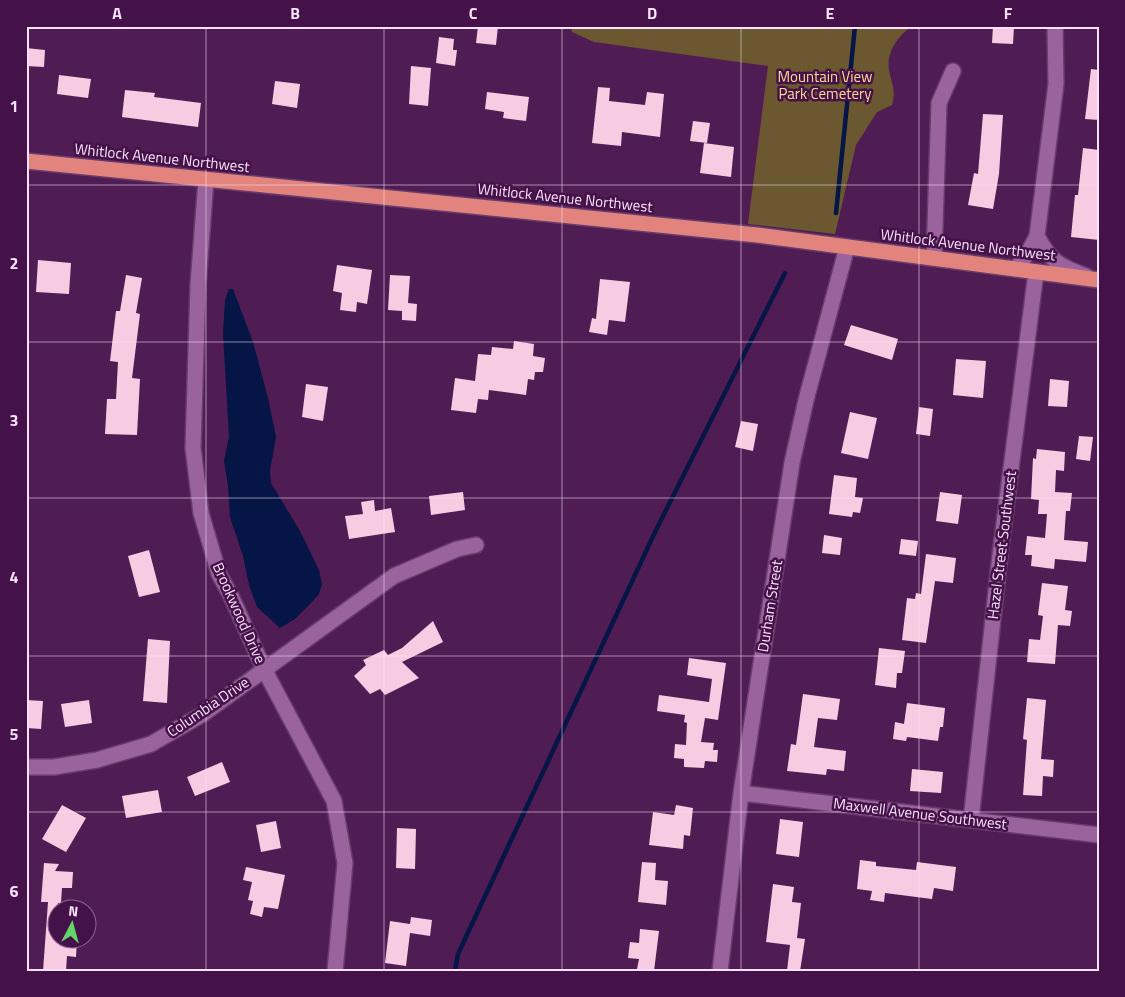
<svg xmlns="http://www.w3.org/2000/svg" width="1125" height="997" viewBox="0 0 1125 997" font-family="'Titillium Web',sans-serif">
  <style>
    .green { fill: #6b5830 }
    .water { fill: #041546 }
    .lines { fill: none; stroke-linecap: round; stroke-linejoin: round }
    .stream { stroke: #041546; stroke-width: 4.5 }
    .building { fill: #f7cce3 }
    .minor-casing { stroke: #673b6b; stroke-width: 18 }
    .highway-casing { stroke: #673b6b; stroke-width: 18 }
    .minor { stroke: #9a639e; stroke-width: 15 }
    .highway { stroke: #e3837d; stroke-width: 15 }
    .grid { fill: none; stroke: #fae2fc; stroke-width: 1; stroke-opacity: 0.55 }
    .labels { text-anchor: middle; stroke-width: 5; stroke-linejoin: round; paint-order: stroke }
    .park-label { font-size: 15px; fill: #feda91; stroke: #441248 }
    .street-label { font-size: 15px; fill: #fae2fc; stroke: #441248 }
    .neatline { fill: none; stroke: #fae2fc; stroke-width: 2 }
    .grid-label { font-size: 16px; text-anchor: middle; font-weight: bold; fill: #fae2fc }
  </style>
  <rect width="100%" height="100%" fill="#4f1d53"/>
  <path class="green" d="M571 26H912C898 36 886 52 889 70 892 86 896 88 892 105L877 112 856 145 835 234 748 224 768 66 594 42 572 32Z"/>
  <path class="water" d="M229 289H233L253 342 268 398 276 437 270 471 271 483 300 531 319 570 322 584 319 594 309 605 295 619 280 628 257 607 249 585 243 556 230 517 228 486 224 461 229 437 223 333 225 300Z"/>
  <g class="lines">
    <path class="stream" d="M836 213 855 26
      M455 971 458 954 656 530 785 273"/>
  </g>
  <path class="building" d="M478 26H498L496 45 476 43Z
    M993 26H1014L1013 44 992 43Z
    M439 37 454 39 453 50H457L455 66 436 63Z
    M26 48 45 50 44 67 26 66Z
    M411 66 431 68 428 106 409 104Z
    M1091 69 1099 70V120L1085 119Z
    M59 75 91 79 88 98 57 94Z
    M275 81 300 84 297 108 272 104Z
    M598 87 610 88 609 101 645 105 647 92 664 94 660 137 622 132 621 146 592 143Z
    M125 90 155 93 154 97 201 103 198 127 122 117Z
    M487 92 529 97 526 121 503 118 504 112 485 109Z
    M983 114 1003 115 999 174 993 209 968 205 974 173 978 174Z
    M693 121 710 123 707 143 690 141Z
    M704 143 734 147 731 177 700 173Z
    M1083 148 1099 150V240L1071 237 1075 195H1078Z
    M38 260 71 263 69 294 36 292Z
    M337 265 372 270 367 304 357 302 356 312 340 310 342 293 333 291Z
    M126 275 142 278 136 313 140 314 132 378 140 379 137 435 105 434 107 399H116L118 362 110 361 116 311H120Z
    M390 275 410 276 408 303 417 304 416 321 402 320V311L388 310Z
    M600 279 630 282 625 322 609 320 607 335 589 332 592 318 596 319Z
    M851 325 898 339 892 360 844 345Z
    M514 341 534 344 533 356 545 358 543 372H535L534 380 528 379 526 395 489 390 488 400 478 399 476 413 451 410 455 378 475 381 478 354 491 355 492 347 513 349Z
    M956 359 986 361 983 398 953 395Z
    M1050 379 1069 381 1067 407 1048 406Z
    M306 384 328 387 323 421 302 417Z
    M919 407 933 409 930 436 916 434Z
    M850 412 877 418 868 459 841 453Z
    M741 421 758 424 753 451 735 447Z
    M1079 436 1093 437 1090 461 1076 459Z
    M1037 449 1065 452 1064 471 1056 470 1055 492 1072 493 1070 511H1066L1064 540 1088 542 1086 562 1055 559 1054 569 1031 566 1032 555H1025L1027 536 1045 538 1047 514H1038L1039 500 1031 499 1033 458 1036 459Z
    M834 475 857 478 855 497 863 498 860 513 853 512 852 517 829 514Z
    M463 492 465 510 431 515 429 496Z
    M940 492 962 495 958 524 936 521Z
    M374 500 375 511 391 508 395 532 349 539 345 516 363 514 361 502Z
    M824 535 842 538 840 555 822 553Z
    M901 539 918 541 916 556 899 554Z
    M149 550 160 592 139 597 128 556Z
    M926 554 956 558 953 583 935 581 926 643 902 640 907 598 915 599 916 593 921 594Z
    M1042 583 1068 586 1065 610 1072 611 1070 626 1058 625 1055 664 1027 662 1029 639 1040 640 1043 616 1038 615Z
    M433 621 443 642 402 662 419 678 385 695 380 689 370 694 354 676 366 665 363 660 384 650 388 655 402 648Z
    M148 639 170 641 167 703 143 701Z
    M879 648 905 651 902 673H897L896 688 875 685Z
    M689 658 726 663 718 720 705 718 701 742 714 743 713 750H718L717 762 705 761 704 768 684 767V759L674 758 675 744 686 745 687 723 684 722 685 715 657 711 659 695 709 702 712 679 687 675Z
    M803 694 840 699 837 720 818 718 814 747 846 751 844 771 827 769 826 775 787 771 791 744 796 745Z
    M1027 698 1046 700 1041 759 1054 760 1053 777 1043 776 1042 796 1023 795 1027 740 1023 739Z
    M26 700 43 701 41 729 26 728Z
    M89 700 92 723 65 727 61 704Z
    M907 703 945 708 943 727H940L938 741 907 737 906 741 893 739 895 722 904 724Z
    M222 762 230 782 195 796 187 777Z
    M912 769 943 772 941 793 910 791Z
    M158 790 162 812 126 818 122 796Z
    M62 805 86 818 66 852 42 839Z
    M676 805 693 808 690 836 684 835 683 849 649 845 653 812 674 815Z
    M780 819 803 822 799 857 776 854Z
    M276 821 281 848 261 852 256 825Z
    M397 828 416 829 415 869 396 868Z
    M860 860 876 862V866L916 870 917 862 956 867 953 891 934 888 932 899 885 893 884 902 870 900 872 891 857 889Z
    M642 862 656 863 655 880 668 881 666 905 638 902Z
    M44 863 59 864 55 871 73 872 72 888H62L61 903H58V940H77L76 957 67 956 66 971H43L48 902H41Z
    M246 867 285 875 278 909 264 907 262 917 250 914 253 901 248 900 252 882 243 880Z
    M773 884 794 887 792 902 801 903 797 938 805 939 800 971H787L790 945 766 942Z
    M411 917 432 920 430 936 410 933 406 966 385 963 390 921 410 924Z
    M640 929 659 931 654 971 637 969 639 959 628 958 630 942 639 943Z"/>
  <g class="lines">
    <g class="minor-casing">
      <path id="minor" d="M206 180 198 285 193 448 201 513 219 574 231 596 264 669 334 801 345 863 335 971
        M1037 236C1050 261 1059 266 1086 276
        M934 258 939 103 953 71
        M1016 269 1029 251 1037 236 1056 84 1055 26
        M26 767H54L97 760 151 744 203 714 394 576 457 549 476 545
        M741 793 1099 835
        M971 820 1000 555 1036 272
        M720 971 741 793 792 463 806 400 847 247"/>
    </g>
    <g class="highway-casing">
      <path id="highway" d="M26 161 757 235 1099 280"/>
    </g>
    <use href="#minor" class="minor"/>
    <use href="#highway" class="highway"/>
  </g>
  <path class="grid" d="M206 26V971M384 26V971M562 26V971M741 26V971M919 26V971M26 185H1099M26 342H1099M26 498H1099M26 656H1099M26 812H1099"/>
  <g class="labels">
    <g class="park-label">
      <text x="825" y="82">Mountain View<tspan x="825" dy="17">Park Cemetery</tspan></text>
    </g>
    <g class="street-label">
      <text transform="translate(162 158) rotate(6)" y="5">Whitlock Avenue Northwest</text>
      <text transform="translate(565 198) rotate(6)" y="5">Whitlock Avenue Northwest</text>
      <text transform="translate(968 245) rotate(7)" y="5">Whitlock Avenue Northwest</text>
      <text transform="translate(1002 545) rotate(-83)" y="5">Hazel Street Southwest</text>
      <text transform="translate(770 606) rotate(-81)" y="5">Durham Street</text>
      <text transform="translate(239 613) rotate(66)" y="5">Brookwood Drive</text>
      <text transform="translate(208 707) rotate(-34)" y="5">Columbia Drive</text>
      <text transform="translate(920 814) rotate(7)" y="5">Maxwell Avenue Southwest</text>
    </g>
  </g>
  <rect width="1125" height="997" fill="none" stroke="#441248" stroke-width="55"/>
  <g transform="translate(72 924) rotate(6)"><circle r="24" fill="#441248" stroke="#8d6590"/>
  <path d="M0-4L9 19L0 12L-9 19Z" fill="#63d468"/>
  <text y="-8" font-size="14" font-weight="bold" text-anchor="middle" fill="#fae2fc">N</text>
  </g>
  <rect x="28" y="28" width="1070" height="942" class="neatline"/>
  <g class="grid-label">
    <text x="117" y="19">A</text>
    <text x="295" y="19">B</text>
    <text x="473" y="19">C</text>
    <text x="652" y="19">D</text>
    <text x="830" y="19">E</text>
    <text x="1008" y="19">F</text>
    <text x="14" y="112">1</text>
    <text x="14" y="269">2</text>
    <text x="14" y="426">3</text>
    <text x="14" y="583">4</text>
    <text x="14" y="740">5</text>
    <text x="14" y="897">6</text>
  </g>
</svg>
